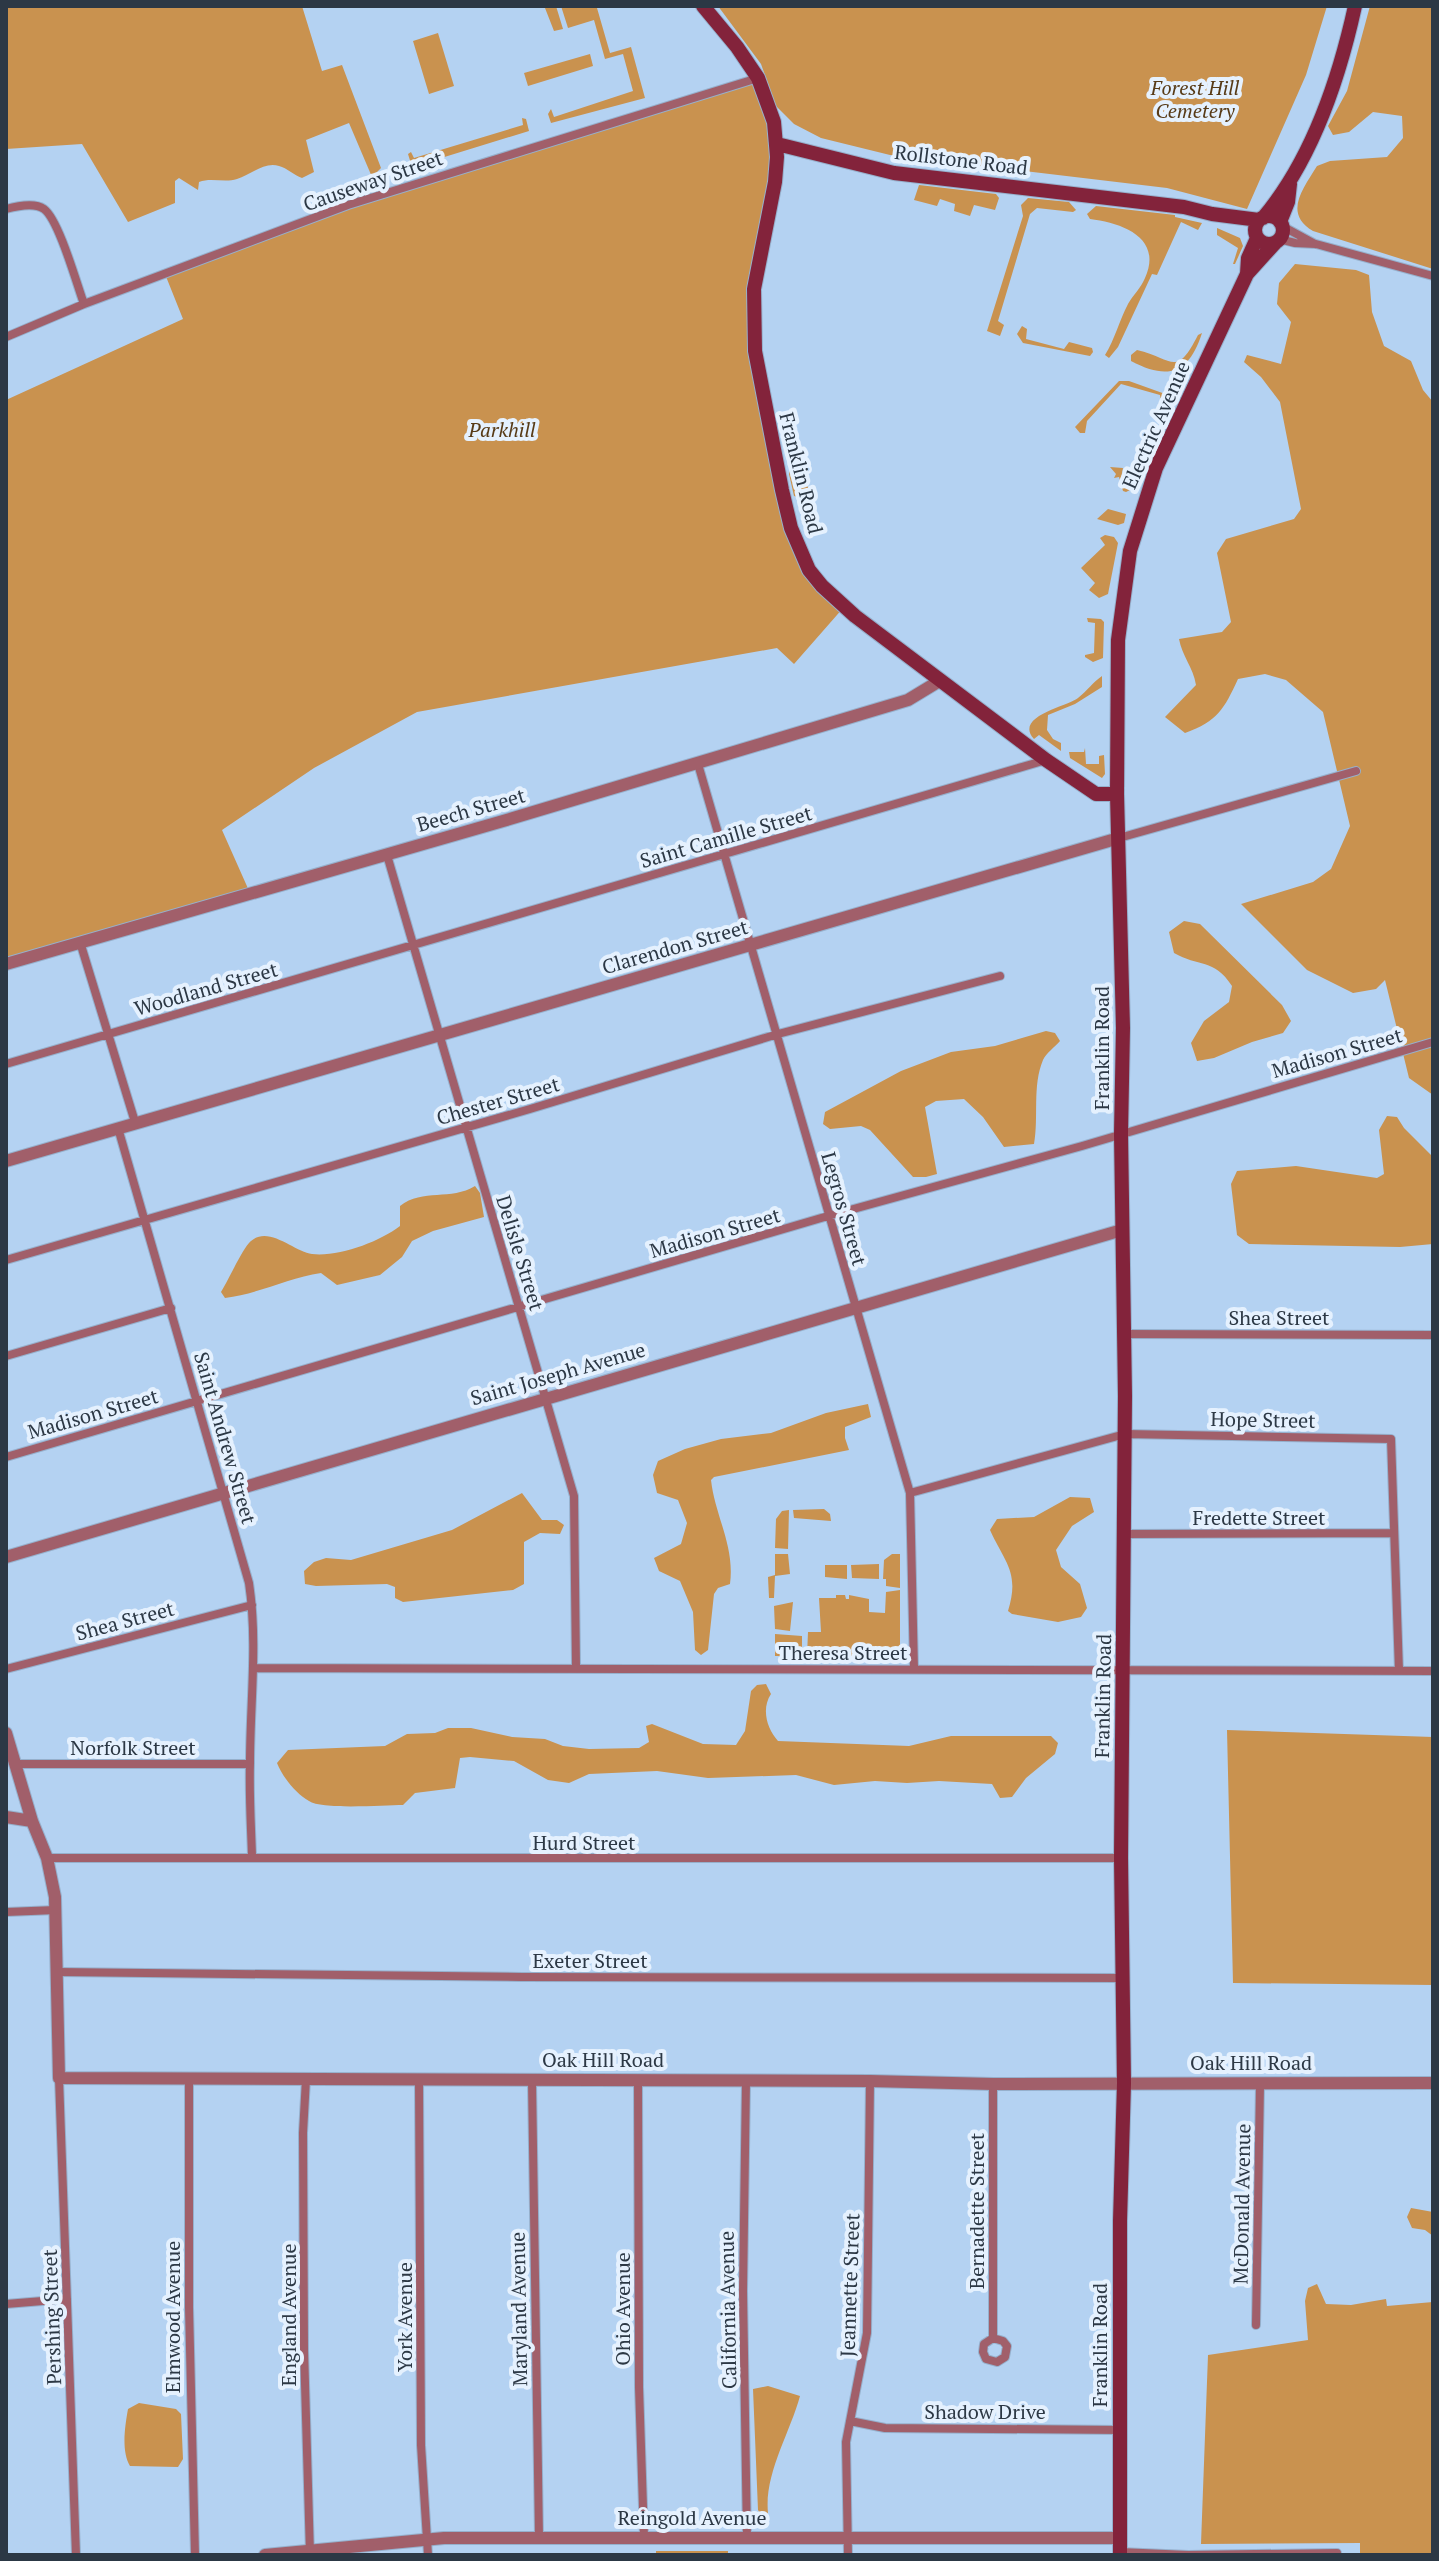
<svg xmlns="http://www.w3.org/2000/svg" width="1439" height="2561" viewBox="0 0 1439 2561" font-family="'PT Serif',serif">
  <style>
    .green { fill: #c9924f }
    .lines { fill: none; stroke-linecap: round; stroke-linejoin: round }
    .minor-casing { stroke: #96b0cc; stroke-width: 10 }
    .tertiary-casing { stroke: #96b0cc; stroke-width: 14 }
    .secondary-casing { stroke: #96b0cc; stroke-width: 16 }
    .minor { stroke: #a15f6a; stroke-width: 8 }
    .tertiary { stroke: #a15f6a; stroke-width: 12 }
    .secondary { stroke: #83233b; stroke-width: 14 }
    .labels { text-anchor: middle; stroke-width: 8; stroke-linejoin: round; paint-order: stroke }
    .park-label { font-size: 20px; font-style: italic; fill: #583b17; stroke: #e5f1fe }
    .street-label { font-size: 20px; fill: #2c3845; stroke: #e5f1fe }
  </style>
  <rect width="100%" height="100%" fill="#b4d2f2"/>
  <path class="green" d="M6 6H302L322 71 342 65 381 168 372 177 349 123 306 140 314 172 302 178C294 175 287 168 279 166 265 161 250 175 237 179 224 183 211 177 199 182L198 190 179 178 175 181V203L128 222 82 144 6 149Z
    M556 6 563 29 554 31 545 8Z
    M561 6H603L597 8 610 53 631 47 645 98 551 123 548 114 551 109 554 117 633 91 623 54 605 59 594 20 568 28Z
    M718 6H1327L1306 75 1247 209 1167 188 890 155 821 138 794 124 776 106 761 64Z
    M1370 6H1433V269L1313 231C1283 213 1303 189 1317 166L1330 161 1387 157 1403 138 1402 116 1373 112 1349 132 1333 135 1328 126 1347 91Z
    M438 33 454 86 429 94 413 41Z
    M590 54 593 66 528 86 524 73Z
    M758 78 777 144 753 317 799 551 844 607 794 664 777 648 417 712 314 768 222 830 250 893 6 964V400L183 319 165 274 384 193Z
    M522 118 526 119 529 131 412 167 408 154 411 152 414 158 523 125Z
    M919 185 996 194 999 198 995 210 974 205 970 216 954 211 955 204 940 199 937 206 914 200Z
    M1028 198 1069 202 1076 210 1073 212 1037 208 1030 214 998 321 1004 325 1000 336 987 331 1023 216 1021 205Z
    M1096 206 1175 215V217L1202 223 1198 230 1181 222 1157 275 1152 274 1118 347 1109 358 1105 355C1115 339 1119 321 1128 304 1133 295 1141 288 1145 278 1163 238 1123 223 1090 219L1087 214Z
    M1217 228 1240 238 1243 246 1235 264H1233L1238 248 1217 235Z
    M1295 264 1356 270 1369 275 1372 312 1384 346 1411 361 1423 390 1433 402V1095L1409 1078 1385 980 1376 989 1353 993 1307 970 1241 904 1313 882 1331 869 1350 826 1323 712 1286 680 1265 674 1238 679C1224 709 1218 721 1185 733L1165 717 1196 685C1193 667 1182 656 1179 639L1222 632 1231 622 1217 553 1226 539 1294 519 1301 509 1280 402 1261 377 1244 362 1247 355 1281 364 1291 322 1277 304 1279 283Z
    M1022 326 1027 329 1026 339 1064 349 1069 342 1092 348 1093 352 1090 356 1023 343 1017 334Z
    M1202 333C1189 373 1169 381 1131 361V355L1137 350C1174 359 1176 378 1198 335Z
    M1119 381H1129L1168 395 1172 398 1169 406 1162 407 1160 395 1121 384 1087 421 1085 433H1080L1075 427Z
    M791 463 799 465 810 493 800 498 794 496 789 474Z
    M1110 467 1123 468 1121 478 1129 482 1133 474H1138L1140 476 1136 487 1126 492 1123 491 1119 477 1114 478 1116 474Z
    M1108 509 1126 514 1124 523 1118 525 1097 519Z
    M1105 535 1114 537 1118 543 1108 594 1099 598 1089 590 1095 583 1081 568 1105 545 1100 538Z
    M1087 618 1101 619 1104 622 1103 658 1093 662 1085 657V655L1094 653 1095 623 1088 622Z
    M1102 676V687L1075 704 1048 715 1047 730 1053 739 1061 743V751L1039 735 1034 739C1013 716 1069 706 1078 698 1087 691 1093 682 1102 676Z
    M1085 748 1086 764H1099V756L1104 755 1105 774 1102 778 1070 758 1069 752H1084Z
    M1184 921 1200 924 1282 1005 1291 1021 1283 1033 1252 1042 1214 1058 1197 1061 1191 1043 1204 1021 1229 1002 1232 986C1214 958 1198 967 1174 953L1169 932Z
    M1046 1031 1055 1033 1060 1041C1055 1047 1046 1053 1043 1060 1032 1086 1039 1117 1034 1144L1004 1147 983 1117 964 1099 936 1101 925 1107 937 1174 926 1177H913L870 1130 861 1126 830 1129 823 1124 825 1112 901 1071 951 1052 995 1046Z
    M1387 1116 1397 1117 1404 1128 1433 1157V1244L1400 1247 1249 1244 1237 1235 1231 1184 1237 1171 1296 1166 1377 1178 1384 1174 1379 1130Z
    M475 1186 480 1193 484 1217 433 1231 412 1241 402 1257 380 1275 337 1285 321 1273C288 1278 258 1294 225 1298L221 1292C229 1279 241 1252 249 1243 267 1223 294 1252 312 1254 339 1257 379 1242 400 1226V1206C423 1188 451 1201 475 1186Z
    M868 1404 871 1417 845 1427V1438L849 1450 714 1477 711 1480C715 1516 735 1546 730 1584L718 1588 714 1594 708 1650 701 1655 695 1650 693 1612 680 1581 659 1571 654 1558 681 1544 687 1523 678 1500 657 1493 653 1475 658 1461 685 1449 721 1439 771 1433 826 1413Z
    M522 1493 542 1520H557L564 1525 560 1534 540 1533 524 1542V1584L513 1590 403 1602 395 1598V1587L387 1584 316 1586 305 1584 304 1571 314 1562 326 1558 351 1560 452 1530Z
    M1070 1497 1090 1498 1094 1512 1072 1526 1056 1550 1061 1567 1080 1584 1087 1608 1081 1617 1058 1622 1012 1614 1008 1611C1020 1572 1005 1563 990 1530L997 1519 1034 1517Z
    M824 1509 830 1514 831 1521 794 1518 793 1510Z
    M789 1510 788 1549 775 1548 776 1519 782 1511Z
    M775 1554H788L790 1574 775 1576 774 1598H769L768 1577 775 1575Z
    M892 1554H900V1588L886 1586V1579H883L884 1560Z
    M879 1564V1579L852 1578 851 1565Z
    M825 1565H847V1579L825 1577Z
    M900 1590V1651L897 1656H807L808 1632H821L819 1598H836V1595H845L846 1599H849V1595L869 1599V1612L885 1613 886 1592Z
    M793 1602 790 1631 775 1629 774 1606Z
    M775 1634 802 1636V1656H775Z
    M766 1684 771 1694C761 1709 767 1729 778 1741L909 1746 951 1736H1051L1058 1743 1055 1754 1026 1778 1012 1797 1000 1798 992 1784 939 1781 907 1783 875 1781 834 1785 796 1775 708 1778 657 1771 589 1774 569 1783 548 1780 514 1761 470 1757 460 1758 455 1788 415 1793 403 1805C384 1805 322 1810 309 1801 296 1794 282 1776 277 1763L288 1750 385 1746 407 1734 435 1733 448 1728H471L512 1737 545 1739 563 1746 589 1749 639 1748 649 1742 646 1726 652 1724 703 1744 736 1745 745 1731 751 1691 757 1685Z
    M1227 1730 1433 1737V1985L1233 1983Z
    M1411 2208 1433 2212V2236L1425 2230 1412 2228 1407 2217Z
    M1317 2284 1326 2304 1351 2305 1386 2299 1387 2306 1433 2302V2555H1360V2543L1201 2544 1208 2355 1308 2340 1305 2301 1308 2288Z
    M768 2386 800 2396C790 2433 764 2474 768 2513L764 2520 758 2510 753 2389Z
    M139 2403 176 2409 181 2414 183 2459 178 2467 130 2466C121 2451 125 2426 128 2409Z
    M656 2551H728V2555H656Z"/>
  <g class="lines">
    <g class="minor-casing">
      <path id="minor" d="M6 209C17 206 34 202 44 209 59 220 77 285 84 304
        M1282 226 1315 244
        M1279 239 1295 243 1316 244 1433 276
        M6 337 84 304 348 205 758 78
        M698 764 910 1493 914 1669
        M1119 838 1356 771
        M387 855 574 1496 576 1667
        M80 942 135 1122
        M6 1064 1046 760
        M118 1128 249 1583C258 1643 250 1703 250 1763 249 1794 251 1825 252 1856
        M6 1260 530 1109 778 1034 1000 976
        M1124 1334 1433 1335
        M6 1356 171 1308
        M6 1457 828 1216 1082 1146 1433 1042
        M910 1493 1125 1434 1391 1439 1399 1671
        M1124 1534 1394 1533
        M253 1668 1433 1671
        M6 1669 252 1605
        M17 1764H250
        M47 1858H1121
        M6 1912 56 1910
        M58 1972 522 1977 1123 1978
        M59 2078 76 2555
        M189 2079V2307L195 2555
        M306 2079 303 2133 304 2349 310 2554
        M419 2080 421 2445 428 2555
        M638 2080 639 2387 644 2537
        M532 2081 539 2537
        M746 2081 743 2291 747 2539
        M993 2084V2338L984 2344 983 2352 986 2359 997 2362 1005 2357 1007 2346 1003 2341 993 2338
        M6 2304 67 2299
        M1256 2325 1260 2084
        M850 2421 885 2428 1121 2430
        M1120 2552 1188 2555 1337 2553
        M848 2555 846 2442 867 2333 870 2081"/>
    </g>
    <g class="tertiary-casing">
      <path id="tertiary" d="M6 964 503 821 908 700 941 680
        M6 1161 1119 838
        M6 1557 1122 1230
        M6 1733 32 1821 47 1858 55 1897 59 2078 870 2081 993 2084 1433 2083
        M6 1817 32 1821
        M265 2555 444 2538H1120"/>
    </g>
    <g class="secondary-casing">
      <path id="secondary" d="M703 6 737 47 758 78 774 122 777 157 775 182 754 289 755 351 782 490 791 528 809 570 822 586 855 616 1046 760 1096 794H1117
        M777 144 894 173 1184 207 1212 214 1259 220
        M1255 230a14 14 0 1 1 28 0a14 14 0 1 1-28 0Z
        M1263 218C1312 160 1339 79 1355 6
        M1280 222 1288 202 1290 184
        M1247 274 1248 258 1257 238
        M1120 2555V2221L1124 2083 1121 1858 1125 1396 1121 1134 1123 1028 1117 794 1118 640 1130 551 1156 468 1247 274 1276 242"/>
    </g>
    <use href="#minor" class="minor"/>
    <use href="#tertiary" class="tertiary"/>
    <use href="#secondary" class="secondary"/>
  </g>
  <g class="labels">
    <g class="park-label">
      <text x="1195" y="95">Forest Hill<tspan x="1195" dy="23">Cemetery</tspan></text>
      <text x="502" y="437">Parkhill</text>
    </g>
    <g class="street-label">
      <text transform="translate(961 160) rotate(7)" y="7">Rollstone Road</text>
      <text transform="translate(373 181) rotate(-19)" y="7">Causeway Street</text>
      <text transform="translate(1156 425) rotate(-66)" y="7">Electric Avenue</text>
      <text transform="translate(801 473) rotate(76)" y="7">Franklin Road</text>
      <text transform="translate(471 810) rotate(-16)" y="7">Beech Street</text>
      <text transform="translate(726 837) rotate(-16)" y="7">Saint Camille Street</text>
      <text transform="translate(675 947) rotate(-16)" y="7">Clarendon Street</text>
      <text transform="translate(206 989) rotate(-16)" y="7">Woodland Street</text>
      <text transform="translate(1102 1048) rotate(-90)" y="7">Franklin Road</text>
      <text transform="translate(1337 1053) rotate(-16)" y="7">Madison Street</text>
      <text transform="translate(498 1101) rotate(-16)" y="7">Chester Street</text>
      <text transform="translate(844 1209) rotate(74)" y="7">Legros Street</text>
      <text transform="translate(715 1233) rotate(-16)" y="7">Madison Street</text>
      <text transform="translate(520 1253) rotate(73)" y="7">Delisle Street</text>
      <text x="1279" y="1325">Shea Street</text>
      <text transform="translate(558 1374) rotate(-16)" y="7">Saint Joseph Avenue</text>
      <text transform="translate(93 1414) rotate(-16)" y="7">Madison Street</text>
      <text transform="translate(1263 1420) rotate(1)" y="7">Hope Street</text>
      <text transform="translate(225 1438) rotate(74)" y="7">Saint Andrew Street</text>
      <text x="1259" y="1525">Fredette Street</text>
      <text transform="translate(125 1621) rotate(-15)" y="7">Shea Street</text>
      <text x="843" y="1660">Theresa Street</text>
      <text transform="translate(1103 1696) rotate(-89)" y="7">Franklin Road</text>
      <text x="133" y="1755">Norfolk Street</text>
      <text x="584" y="1850">Hurd Street</text>
      <text x="590" y="1968">Exeter Street</text>
      <text x="603" y="2067">Oak Hill Road</text>
      <text x="1251" y="2070">Oak Hill Road</text>
      <text transform="translate(1242 2204) rotate(-89)" y="7">McDonald Avenue</text>
      <text transform="translate(977 2211) rotate(-90)" y="7">Bernadette Street</text>
      <text transform="translate(850 2285) rotate(-88)" y="7">Jeannette Street</text>
      <text transform="translate(519 2309) rotate(-91)" y="7">Maryland Avenue</text>
      <text transform="translate(623 2309) rotate(-90)" y="7">Ohio Avenue</text>
      <text transform="translate(728 2310) rotate(-91)" y="7">California Avenue</text>
      <text transform="translate(289 2315) rotate(-90)" y="7">England Avenue</text>
      <text transform="translate(52 2317) rotate(-92)" y="7">Pershing Street</text>
      <text transform="translate(173 2317) rotate(-90)" y="7">Elmwood Avenue</text>
      <text transform="translate(405 2317) rotate(-90)" y="7">York Avenue</text>
      <text transform="translate(1100 2345) rotate(-90)" y="7">Franklin Road</text>
      <text x="985" y="2419">Shadow Drive</text>
      <text x="692" y="2525">Reingold Avenue</text>
    </g>
  </g>
  <rect width="1439" height="2561" fill="none" stroke="#2c3845" stroke-width="16"/>
</svg>
